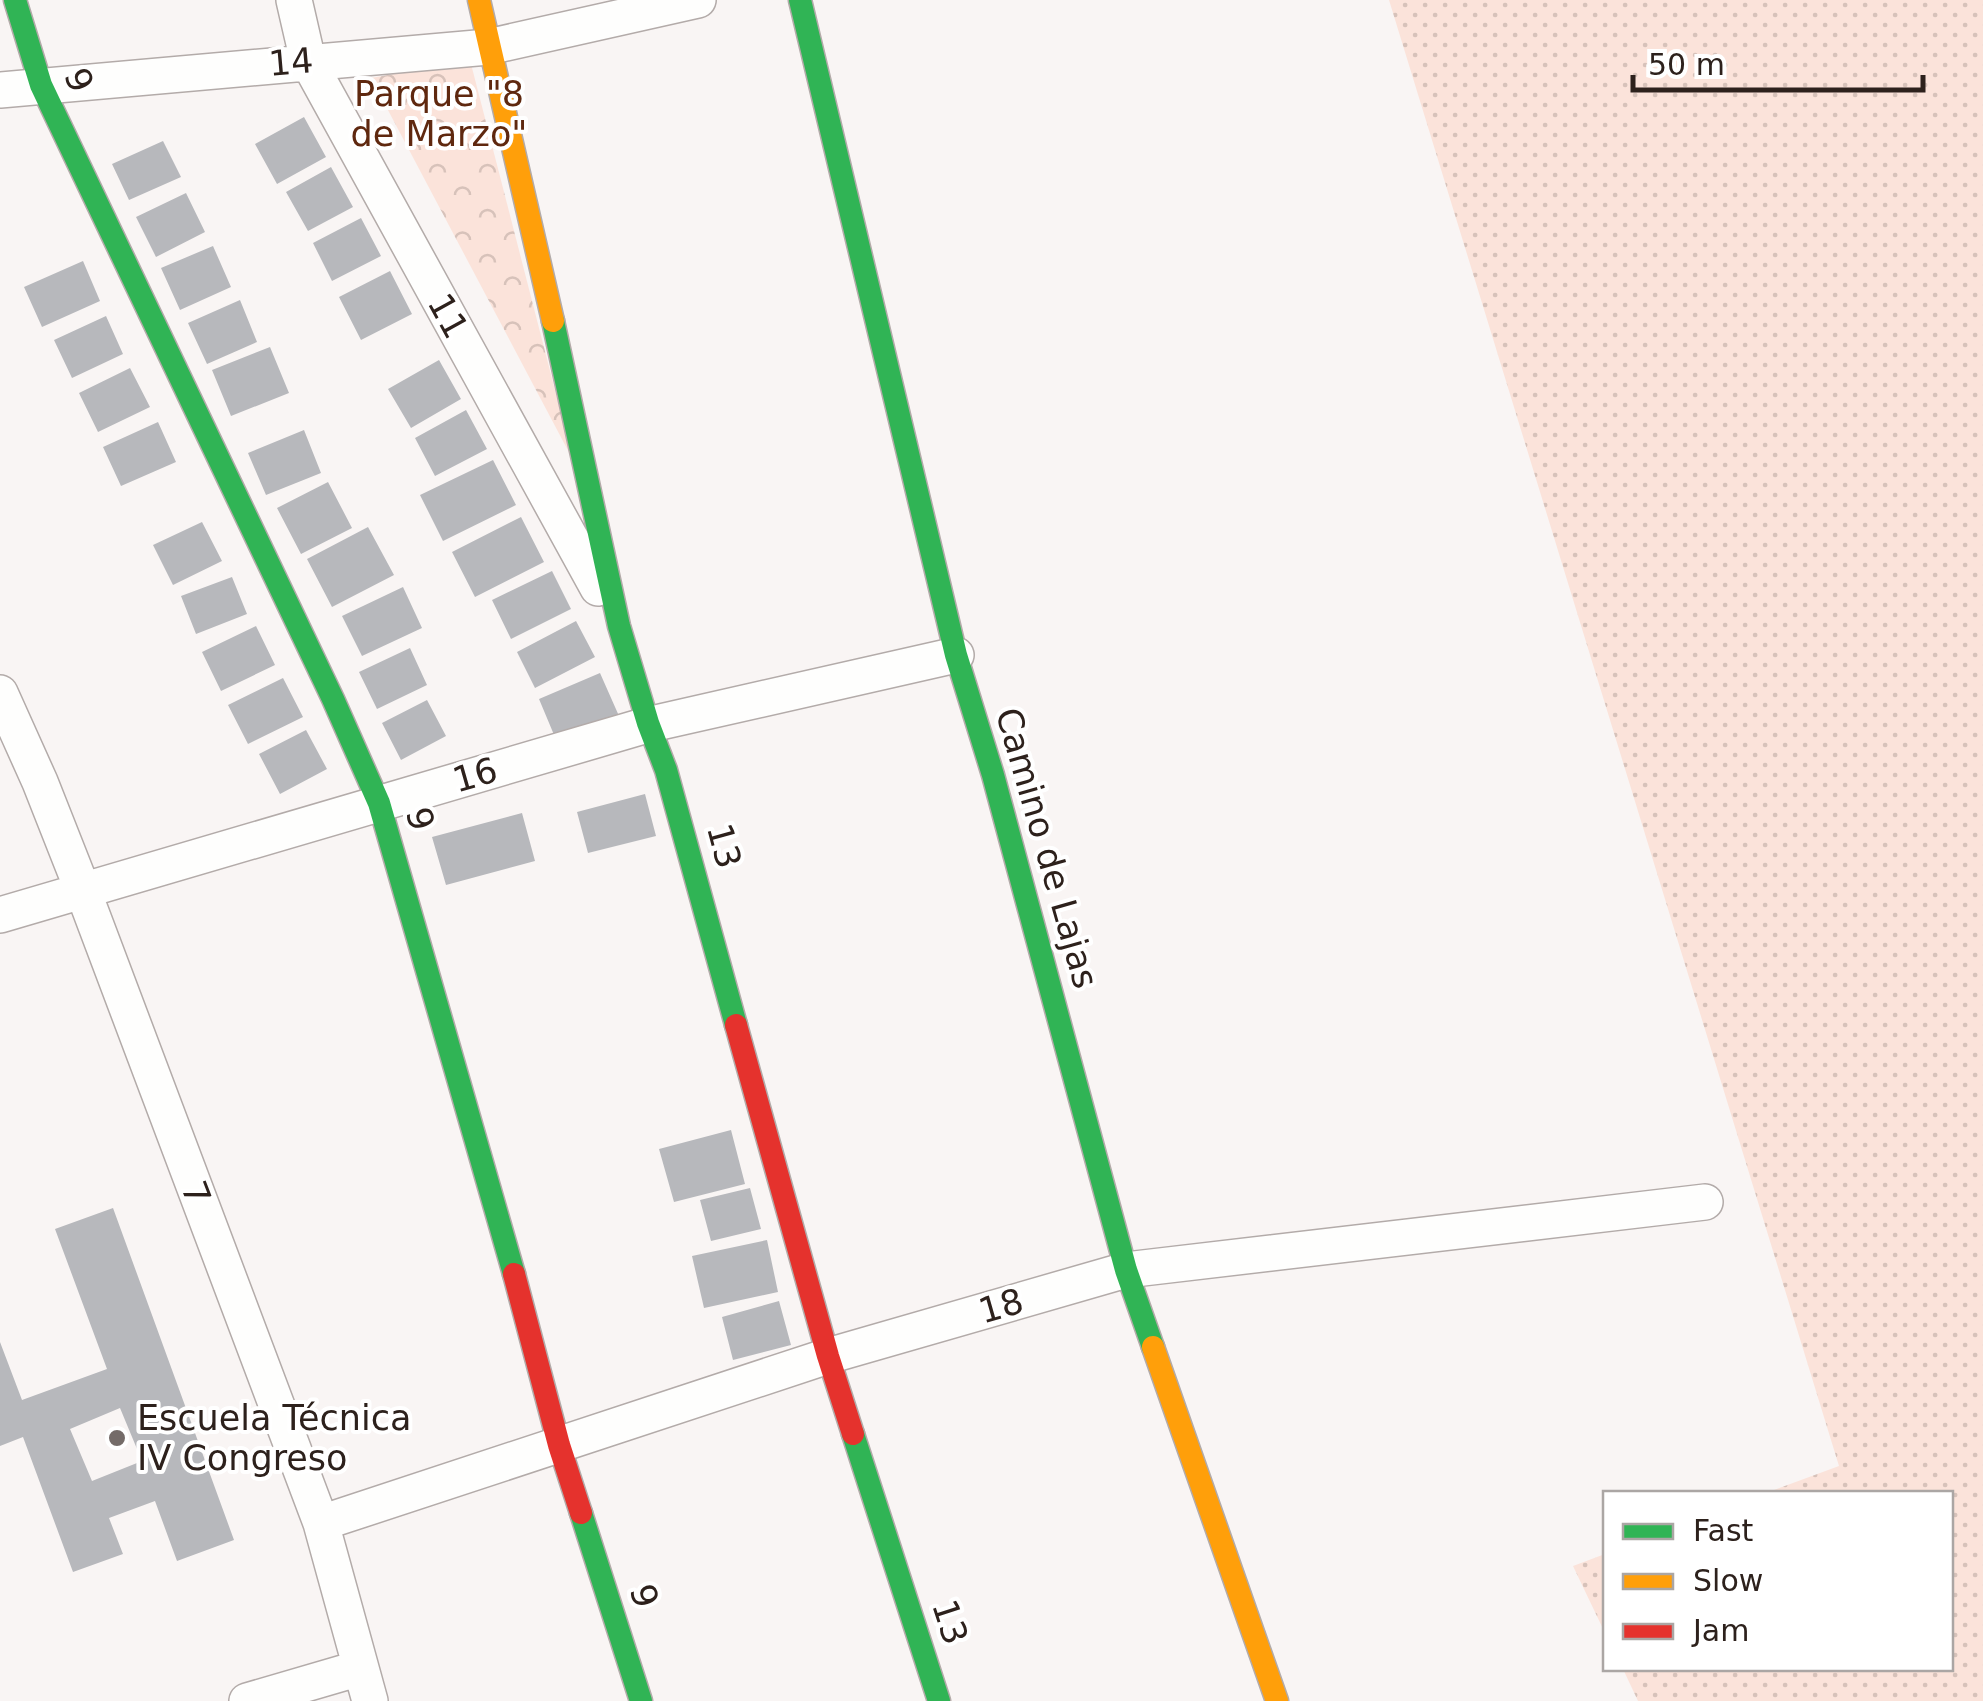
<svg xmlns="http://www.w3.org/2000/svg" width="1983" height="1701" viewBox="0 0 1983 1701" font-family="'DejaVu Sans',sans-serif">
  <style>
    .grass { fill: url(#grass-dots) }
    .park { fill: url(#park-crowns) }
    .building { fill: #b7b8bc; fill-rule: evenodd }
    .lines { fill: none; stroke-linecap: round; stroke-linejoin: round }
    .street-casing { stroke: #b3aba9; stroke-width: 38 }
    .fast-casing { stroke: #b3aba9; stroke-width: 25 }
    .slow-casing { stroke: #b3aba9; stroke-width: 25 }
    .jam-casing { stroke: #b3aba9; stroke-width: 25 }
    .street { stroke: #fefefd; stroke-width: 35 }
    .fast { stroke: #30b455; stroke-width: 22 }
    .slow { stroke: #ff9f0a; stroke-width: 22 }
    .jam { stroke: #e5322d; stroke-width: 22 }
    .poi-dot { fill: #746b68; stroke: #fff; stroke-width: 4 }
    .labels { text-anchor: middle; stroke-width: 8; stroke-linejoin: round; paint-order: stroke }
    .street-label { font-size: 35px; fill: #2d211c; stroke: #fff }
    .park-label { font-size: 35px; fill: #5f280f; stroke: #fff }
    .poi-label { font-size: 35px; fill: #2d211c; stroke: #fff; text-anchor: start }
  </style>
  <defs>
    <pattern id="grass-dots" width="8" height="8" patternUnits="userSpaceOnUse" patternTransform="scale(2.5)"><rect width="8" height="8" fill="#fbe3da"/><path d="M2 2h.1M6 6h.1" fill="none" stroke="#d7c2ba" stroke-width="1.8" stroke-linecap="round"/></pattern>
    <pattern id="park-crowns" width="20" height="18" patternUnits="userSpaceOnUse" patternTransform="scale(2.5)"><rect width="20" height="18" fill="#fbe3da"/><path d="M2 6a3 3 0 1 1 6 0M12 15a3 3 0 1 1 6 0" fill="none" stroke="#d7c2ba"/></pattern>
  </defs>
  <rect width="100%" height="100%" fill="#f9f5f4"/>
  <path class="grass" d="M1389 0H1983V1701H1638L1623 1669 1950 1668V1494L1766 1493 1839 1466Z
    M1605 1554H1606L1605 1633 1573 1566Z"/>
  <path class="park" d="M470 60 573 460 371 78Z"/>
  <path class="building" d="M304 117 326 157 277 184 255 144Z
    M163 141 181 177 129 200 112 164Z
    M331 167 353 207 308 231 286 192Z
    M186 193 205 232 156 257 136 217Z
    M361 218 381 256 332 281 313 243Z
    M213 246 231 287 180 310 161 268Z
    M83 261 100 301 42 327 24 287Z
    M390 271 412 314 361 340 339 297Z
    M240 300 257 342 207 364 188 323Z
    M106 316 123 354 72 378 54 340Z
    M270 347 289 393 231 416 212 370Z
    M439 360 461 399 411 428 388 389Z
    M130 368 150 407 98 432 79 393Z
    M466 410 487 449 435 476 415 438Z
    M158 422 176 462 121 486 103 447Z
    M304 430 321 473 266 495 248 453Z
    M493 460 516 505 443 541 420 495Z
    M328 482 352 528 301 554 277 508Z
    M521 517 544 562 475 597 452 552Z
    M202 522 222 561 173 585 153 545Z
    M368 527 394 575 332 607 307 559Z
    M552 571 571 609 511 639 492 600Z
    M232 577 247 614 196 634 181 596Z
    M403 587 422 628 362 656 342 616Z
    M576 621 595 657 535 688 517 652Z
    M256 626 275 665 221 691 202 652Z
    M410 648 427 685 377 709 359 672Z
    M600 673 619 716 557 742 539 699Z
    M283 678 303 717 248 744 228 705Z
    M427 700 446 736 401 760 382 723Z
    M306 730 327 769 280 794 259 754Z
    M645 794 656 836 588 853 577 812Z
    M522 813 535 861 446 885 432 837Z
    M731 1130 745 1184 674 1202 659 1149Z
    M750 1188 761 1229 711 1241 700 1200Z
    M113 1208 234 1540 177 1561 155 1501 109 1518 123 1554 73 1572 23 1437 0 1446V1342L22 1400 107 1369 55 1229ZM120 1408 142 1461 92 1481 70 1429Z
    M767 1240 778 1292 704 1308 692 1256Z
    M779 1301 791 1345 733 1360 722 1317Z"/>
  <g class="lines">
    <g class="street-casing">
      <path id="street" d="M294 0 308 61 598 588
        M0 90 488 47 698 0
        M0 693 40 782 83 891 321 1523 370 1701
        M0 915 647 725 956 655
        M321 1523 828 1356 1126 1270 1705 1202
        M247 1701 360 1668"/>
    </g>
    <g class="fast-casing">
      <path id="fast" d="M15 0 41 85 333 699 379 803 514 1274
        M800 0 956 655 993 775 1126 1270 1153 1347
        M553 321 619 626 648 723 666 770 736 1025
        M853 1434 939 1701
        M581 1513 641 1701"/>
    </g>
    <g class="slow-casing">
      <path id="slow" d="M479 0 553 321
        M1153 1347 1277 1701"/>
    </g>
    <g class="jam-casing">
      <path id="jam" d="M736 1025 828 1356 853 1434
        M514 1274 559 1445 581 1513"/>
    </g>
    <use href="#street" class="street"/>
    <use href="#fast" class="fast"/>
    <use href="#slow" class="slow"/>
    <use href="#jam" class="jam"/>
  </g>
  <circle class="poi-dot" cx="117" cy="1438" r="10"/>
  <g class="labels">
    <g class="street-label">
      <text transform="translate(291 62) rotate(-5)" y="12">14</text>
      <text transform="translate(79 80) rotate(67)" y="12">9</text>
      <text transform="translate(448 316) rotate(61)" y="12">11</text>
      <text transform="translate(475 775) rotate(-16)" y="12">16</text>
      <text transform="translate(420 819) rotate(74)" y="12">9</text>
      <text transform="translate(724 846) rotate(75)" y="12">13</text>
      <text transform="translate(1047 848) rotate(74)" y="12">Camino de Lajas</text>
      <text transform="translate(196 1193) rotate(69)" y="12">7</text>
      <text transform="translate(1001 1306) rotate(-16)" y="12">18</text>
      <text transform="translate(644 1596) rotate(72)" y="12">9</text>
      <text transform="translate(950 1622) rotate(72)" y="12">13</text>
    </g>
    <g class="park-label">
      <text x="439" y="106">Parque "8<tspan x="439" dy="40">de Marzo"</tspan></text>
    </g>
    <g class="poi-label">
      <text x="137" y="1430">Escuela Técnica<tspan x="137" dy="40">IV Congreso</tspan></text>
    </g>
  </g>
  <rect x="1603" y="1491" width="350" height="180" fill="#ffffff" stroke="#aba6a4" stroke-width="2.5"/>
  <rect x="1623" y="1524" width="50" height="15" fill="#30b455" stroke="#aba6a4" stroke-width="2.5"/>
  <text x="1693" y="1541" font-size="30" fill="#2d211c">Fast</text>
  <rect x="1623" y="1574" width="50" height="15" fill="#ff9f0a" stroke="#aba6a4" stroke-width="2.5"/>
  <text x="1693" y="1591" font-size="30" fill="#2d211c">Slow</text>
  <rect x="1623" y="1624" width="50" height="15" fill="#e5322d" stroke="#aba6a4" stroke-width="2.5"/>
  <text x="1693" y="1641" font-size="30" fill="#2d211c">Jam</text>
  <path d="M1633 75v15h290v-15" fill="none" stroke="#2d211c" stroke-width="5"/>
  <text x="1648" y="75" font-size="30" fill="#2d211c" stroke="#ffffff" stroke-width="8" paint-order="stroke">50 m</text>
</svg>
